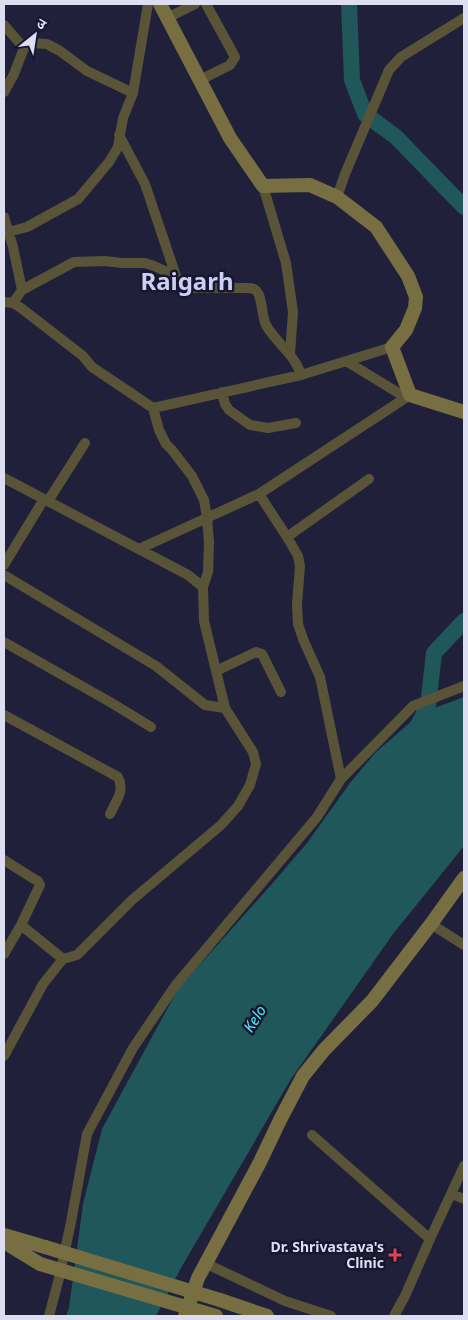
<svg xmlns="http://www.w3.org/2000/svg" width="468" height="1320" viewBox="0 0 468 1320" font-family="'Noto Sans','Noto Sans Devanagari',sans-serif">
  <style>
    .water { fill: #1f575a }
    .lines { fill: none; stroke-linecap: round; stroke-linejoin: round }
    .river { stroke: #1f575a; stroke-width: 16 }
    .street { stroke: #595438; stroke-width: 10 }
    .secondary { stroke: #776f41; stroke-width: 14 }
    .secondary-bridge { stroke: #776f41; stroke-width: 14 }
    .health-dot { fill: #e0444e; stroke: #171731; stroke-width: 2 }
    .labels { text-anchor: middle; stroke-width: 5; stroke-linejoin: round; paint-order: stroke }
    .poi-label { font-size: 14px; font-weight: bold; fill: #dddff1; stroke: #171731; text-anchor: end }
    .water-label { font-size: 15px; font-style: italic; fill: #54eef6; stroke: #171731 }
    .town-label { font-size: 24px; font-weight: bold; fill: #cdcff3; stroke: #171731 }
  </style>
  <rect width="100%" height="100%" fill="#21203b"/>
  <path class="water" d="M464 697V846L393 934 291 1079 181 1268 156 1316H66L69 1308 83 1204 102 1129 178 989 271 885 307 843 350 783 375 753 421 713Z"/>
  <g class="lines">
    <path class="river" d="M349 4 352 80 365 114 396 137 464 207
      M416 729 428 706 434 653 464 621"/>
    <path class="street" d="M167 18 195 4
      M4 25 24 48 31 43 47 44 60 51 87 71 133 93
      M200 80 230 65 235 57 206 4
      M4 92 14 74 24 48
      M119 135 145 184 176 276 181 286 187 288H246C249 288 251 288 254 289 263 293 261 316 266 325 276 343 295 354 301 375
      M263 186 286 263 293 312 290 354
      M337 197 345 174 389 70 401 57 464 18
      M4 217 13 247 22 290 13 303
      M8 232 27 227 78 199 109 162 118 147 123 118 133 93 148 4
      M22 290 74 262 105 261 122 263H145L154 266 176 276
      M4 302 13 303 21 308 83 356 92 367 153 408 159 430 166 444 172 450 192 476 204 500 207 518 209 542 208 572 203 587
      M346 361 405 397
      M222 392 225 404 229 410 250 425 268 428 296 423
      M153 408 301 375 392 347
      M4 478 188 575 203 587 204 621 225 708 253 752 256 764 250 785 238 806 221 825 132 900 77 955 63 959 43 984 4 1056
      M259 494 287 537 298 556 300 566 297 604 298 624 303 639 320 677 341 779
      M48 501 85 443
      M287 537 369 479
      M139 549 259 494 410 395
      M4 565 44 499
      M4 575 156 666 205 705 225 708
      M4 642 110 702 151 727
      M216 671 256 652 262 654 281 692
      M4 715 118 777C125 791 116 801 110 814
      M4 860 34 879 38 881 40 885 21 925 4 954
      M431 924 464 945
      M21 925 63 959
      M312 1135 430 1239
      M452 1194 464 1199
      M207 1264 285 1301 331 1316
      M49 1316 59 1278 71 1222 87 1134 133 1048 175 986 317 817 341 779 413 706 464 686
      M394 1316 405 1296 430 1239 464 1166"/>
    <path class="secondary" d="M160 4 230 138 263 186 310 185 337 197 376 227 408 276 416 297 415 308 406 330 392 347 410 395 464 412
      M4 1235 45 1247
      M4 1242 40 1264
      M220 1300 267 1316
      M185 1316 198 1278 260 1162 280 1120 303 1076 324 1050 372 1001 431 924 464 878"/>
    <path class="secondary-bridge" d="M45 1247 220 1300
      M40 1264 216 1316"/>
  </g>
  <path class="health-dot" d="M392.5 1247.5h5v5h5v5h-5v5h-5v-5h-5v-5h5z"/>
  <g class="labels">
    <g class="poi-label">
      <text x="384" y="1252">Dr. Shrivastava's<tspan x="384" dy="16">Clinic</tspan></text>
    </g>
    <g class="water-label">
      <text transform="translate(255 1019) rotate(-58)" y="5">Kelo</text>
    </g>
    <g class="town-label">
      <text x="187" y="290">Raigarh</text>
    </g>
  </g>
  <rect width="468" height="1320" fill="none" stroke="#dddff1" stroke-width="10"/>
  <g transform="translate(35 35) rotate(30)" stroke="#171731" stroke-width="4" paint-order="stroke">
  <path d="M0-4L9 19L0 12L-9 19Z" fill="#dddff1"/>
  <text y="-8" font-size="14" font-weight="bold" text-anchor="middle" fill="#dddff1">उ</text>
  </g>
</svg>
